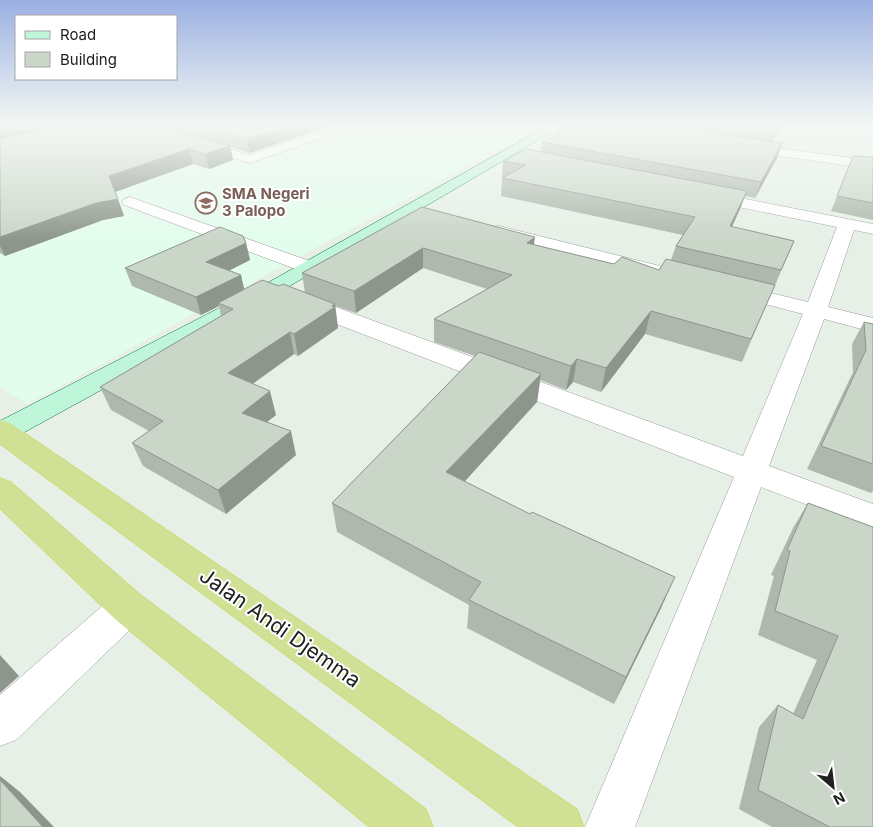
<svg xmlns="http://www.w3.org/2000/svg" width="873" height="827" viewBox="0 0 873 827" font-family="Inter,sans-serif">
  <style>
    .education { fill: #e3fded }
    .lines { fill: none; stroke-linecap: round; stroke-linejoin: round }
    .street-casing { stroke: #9a9a9a; stroke-width: 1 }
    .secondary-casing { stroke: #0d7040; stroke-width: 1 }
    .highway-casing { stroke: #c5ce33; stroke-width: 1 }
    .street { fill: #fff; fill-rule: evenodd }
    .secondary { fill: #bff5d8; fill-rule: evenodd }
    .highway { fill: #d0e195; fill-rule: evenodd }
    .wall { fill: #aeb8ac }
    .shaded-wall { fill: #8d968c }
    .building { fill: #cad6c8; stroke: #8d968c }
    .labels { text-anchor: middle; stroke-width: 4; stroke-linejoin: round; paint-order: stroke }
    .far-education-label { font-size: 15px; font-weight: bold; fill: #785e54; stroke: #fff; text-anchor: start }
    .near-street-label { font-size: 21px; fill: #202020; stroke: #fff }
  </style>
  <rect width="100%" height="100%" fill="#e7f0e7"/>
  <path class="education" d="M95 126H541L27 404 0 387V152Z"/>
  <g class="lines">
    <g class="street-casing">
      <path id="street" d="M157 126H175L166 131 250 155 333 126H350L348 129 250 163 149 134 147 131Z
        M743 143 873 161V169L738 150 736 147Z
        M705 191 873 224V234L854 230 828 307 873 318V332L824 319 769 466 873 504V530L761 487 635 827H585L734 477 295 308 292 303 295 298 303 297 311 298 743 456 803 314 727 294 724 290 727 286 734 284 808 302 837 227 699 199 697 196Z
        M130 197 315 263 318 267 315 271H301L124 205 122 202 124 199Z
        M499 226 660 266 663 270 660 274 653 276 493 235 490 231 493 227Z
        M128 590 141 595 147 607 141 619 16 740 0 746V695L115 595Z"/>
    </g>
    <g class="secondary-casing">
      <path id="secondary" d="M548 126H562L276 294 10 440 0 443V421L262 286Z"/>
    </g>
    <g class="highway-casing">
      <path id="highway" d="M0 420 10 423 577 809 584 827H518L0 444Z
        M0 478 11 482 141 595 426 809 433 827H369L115 619 0 509Z"/>
    </g>
    <use href="#street" class="street"/>
    <use href="#secondary" class="secondary"/>
    <use href="#highway" class="highway"/>
  </g>
  <path class="wall" d="M0 126 170 129V126H328L250 153 230 147 233 160 209 169 193 164 115 192 124 216 103 220 5 256 0 253Z
    M557 126H780L772 142 782 143 777 158 755 198 745 196 740 209 732 227 794 241 742 362 645 334 601 392 573 382 566 390 540 380 537 402 464 481 662 606 614 704 467 628 469 605 337 532 332 503 475 356 434 342V319L487 289 423 268 356 313 335 306 338 328 298 356 294 354 253 384 276 415 267 422 296 455 226 514 143 466 132 443 149 431 111 410 100 387 221 316 219 306 201 315 132 286 125 268 246 243 250 260 229 270 241 275 244 290 279 286 305 293 302 273 422 207 534 245 614 264 659 270 671 260 676 246 683 235 501 196 503 161 541 152 542 142 556 135Z
    M853 156 873 157V220L831 211Z
    M864 322 873 324V491L871 493 807 469 853 372 852 344Z
    M808 503 873 527V827H772L739 809 759 727 778 705 793 714 817 660 758 635 774 576 771 575 793 528Z"/>
  <path class="shaded-wall" d="M9 126H69L0 143V128Z
    M287 126H328L250 153 247 139Z
    M778 126H780L770 145 775 131Z
    M782 143 777 158 755 198 761 182Z
    M230 146 233 160 209 169 205 154Z
    M189 149 193 164 115 192 109 176Z
    M747 191 740 209 723 246 730 226Z
    M118 199 124 216 103 220 5 256 0 246V237L96 203Z
    M535 237 532 257 527 243Z
    M246 243 250 260 211 280 206 262Z
    M423 248V268L356 313 354 291Z
    M241 275 245 293 218 303 219 306 201 315 196 297Z
    M335 304 338 328 298 356 294 334Z
    M651 311 645 334 601 392 606 368Z
    M290 332 294 354 235 396 228 373Z
    M577 359 573 382 566 390 571 366Z
    M541 374 537 402 446 502V472Z
    M270 391 276 415 249 436 242 413Z
    M291 431 296 455 226 514 218 490Z
    M675 577 662 606 614 704 626 677Z
    M0 655 19 676 0 693Z
    M0 776 20 792 54 827H43L0 780Z"/>
  <path class="building" d="M0 126H9L0 128Z
    M55 126H158L230 146 205 154 189 149 109 176 118 199 96 203 0 237V139Z
    M199 126H287L247 139Z
    M558 126H670L782 143 761 182 542 142 569 128Z
    M740 126H778L775 131Z
    M526 149 747 191 730 226 794 241 781 270 676 246 695 217 502 178 526 165 503 161Z
    M853 156 873 157V203L837 196Z
    M422 207 535 237 527 243 614 264 622 257 659 270 666 259 775 285 751 339 651 311 606 368 577 359 571 366 434 319 512 275 423 248 354 291 302 273Z
    M220 227 243 236 246 243 206 262 241 275 196 297 125 268Z
    M262 280 279 286 283 284 335 304 332 306 335 307 294 334 290 332 228 373 270 391 242 413 291 431 218 490 132 443 163 421 100 387 233 309 218 303Z
    M864 322 873 324V464L821 446 866 350Z
    M479 352 541 374 446 472 530 514 532 512 675 577 626 677 469 600 481 582 332 503Z
    M808 503 873 527V827H830L758 790 778 705 803 719 838 636 775 611 790 551 787 550Z
    M0 780 43 827H0Z"/>
  <linearGradient id="sky" x2="0" y2="1"><stop stop-color="#9bb0e2"/><stop offset="0.52" stop-color="#f4f8f4"/><stop offset="1" stop-color="#f4f8f4" stop-opacity="0"/></linearGradient>
  <rect width="873" height="241" fill="url(#sky)"/>
  <defs>
    <g id="school-ring" transform="scale(1.125)"><circle r="9.5" fill="#fff" stroke="#8d6e63" stroke-width="1.5"/><path d="M0-5L7-2L0 1L-7-2ZM-4 1L0 2.5L4 1V4Q0 6-4 4Z" fill="#8d6e63"/></g>
  </defs>
  <g fill-rule="evenodd">
    <use href="#school-ring" x="206" y="203"/>
  </g>
  <g class="labels">
    <g class="far-education-label">
      <text x="222" y="199">SMA Negeri<tspan x="222" dy="17">3 Palopo</tspan></text>
    </g>
    <g class="near-street-label">
      <text transform="translate(280 628) rotate(35)" y="7">Jalan Andi Djemma</text>
    </g>
  </g>
  <rect x="15" y="15" width="162" height="65" fill="#ffffff" stroke="#a6a6a6"/>
  <rect x="25" y="31" width="25" height="8" fill="#bff5d8" stroke="#a6a6a6"/>
  <text x="60" y="40" font-size="15" fill="#202020">Road</text>
  <rect x="25" y="52" width="25" height="15" fill="#cad6c8" stroke="#a6a6a6"/>
  <text x="60" y="65" font-size="15" fill="#202020">Building</text>
  <g transform="translate(833 787) rotate(152)" stroke="#ffffff" stroke-width="4" paint-order="stroke">
  <path d="M0-4L9 19L0 12L-9 19Z" fill="#202020"/>
  <text y="-8" font-size="14" font-weight="bold" text-anchor="middle" fill="#202020">N</text>
  </g>
</svg>
